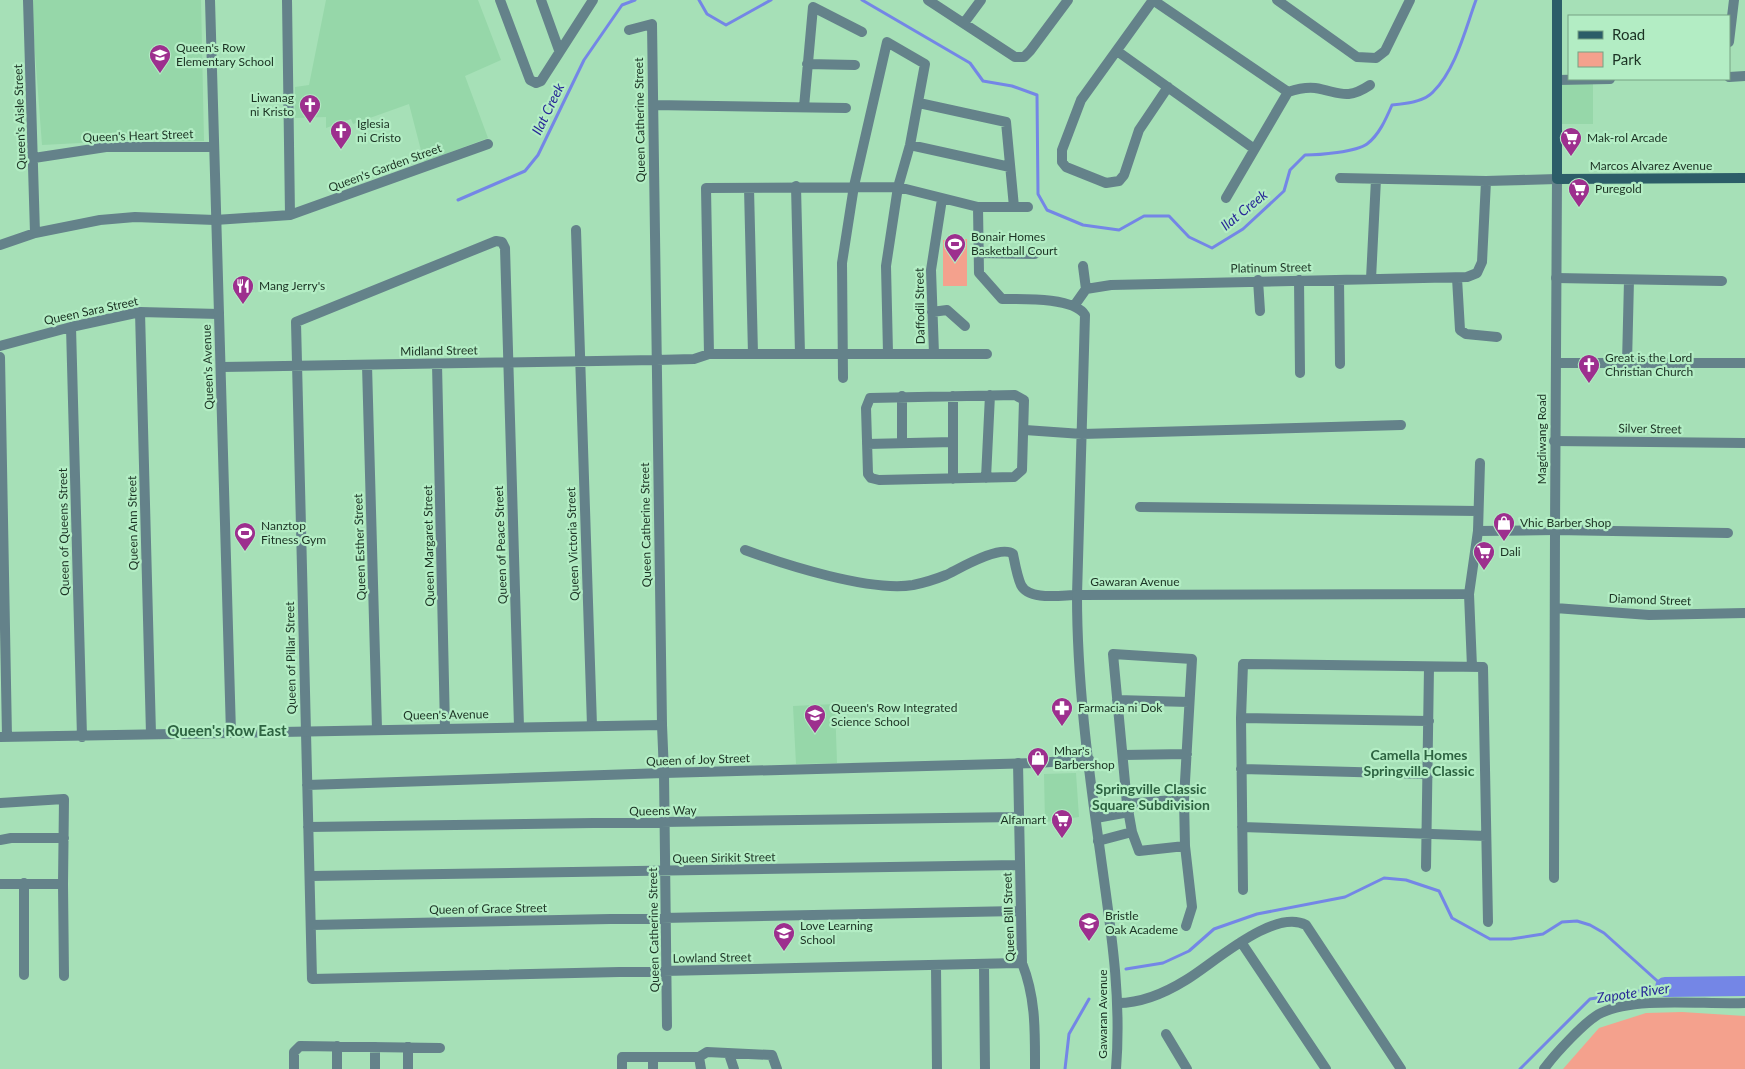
<svg xmlns="http://www.w3.org/2000/svg" width="1745" height="1069" viewBox="0 0 1745 1069" font-family="Lato,sans-serif">
  <style>
    .built { fill: #96d7a9 }
    .green { fill: #f4a18d }
    .lines { fill: none; stroke-linecap: round; stroke-linejoin: round }
    .stream { stroke: #7486e6; stroke-width: 3 }
    .river { stroke: #7486e6; stroke-width: 20 }
    .minor { stroke: #64828a; stroke-width: 10 }
    .tertiary { stroke: #64828a; stroke-width: 10 }
    .secondary { stroke: #2c5d68; stroke-width: 10 }
    .labels { text-anchor: middle; stroke-width: 4.5; stroke-linejoin: round; paint-order: stroke }
    .poi-label { font-size: 12px; fill: #1b3223; stroke: #b3edc4; text-anchor: start }
    .street-label { font-size: 12px; fill: #1b3223; stroke: #b3edc4 }
    .water-label { font-size: 14px; font-style: italic; fill: #292997; stroke: #b3edc4 }
    .neighbourhood-label { font-size: 14px; font-weight: bold; fill: #2d6341; stroke: #b3edc4 }
    .quarter-label { font-size: 15px; font-weight: bold; fill: #2d6341; stroke: #b3edc4 }
  </style>
  <rect width="100%" height="100%" fill="#a6e0b7"/>
  <path class="built" d="M31 0H201L204 141H119L42 145Z
    M326 0H478L501 60 465 76 488 138 424 162 409 104 353 124 351 119 326 128V117L295 118V87L309 85Z
    M1593 83V124H1560L1561 84Z
    M835 704 837 763 796 764 793 706Z
    M1076 773 1079 817 1045 822 1044 774Z"/>
  <path class="green" d="M967 239V286H943V240Z
    M1682 1012 1745 1016V1069H1563L1599 1028 1646 1013Z"/>
  <g class="lines">
    <path class="stream" d="M699 0 707 14 726 25 771 0
      M862 0 970 63 983 81 1012 86 1037 95 1038 194 1047 210 1083 225 1119 230 1144 216H1169L1189 237 1212 248 1243 229 1284 191 1290 170 1305 155C1319 155 1356 152 1367 144 1379 135 1386 119 1392 105 1405 104 1424 102 1433 92 1456 69 1465 30 1476 0
      M458 200 525 171 538 155 584 60 622 5 635 0
      M1126 969 1163 963 1189 951 1214 929 1257 914 1345 897 1384 878 1406 880 1439 891 1452 918 1490 939H1511L1543 934 1562 922 1577 921 1590 925 1604 933 1664 987
      M1065 1069 1069 1034 1089 999
      M1520 1069 1590 999 1664 987"/>
    <path class="river" d="M1665 987 1745 986"/>
    <path class="minor" d="M28 0 35 233
      M287 0 290 215
      M500 0 530 80 536 83 541 81 593 0
      M541 0 559 50
      M928 0 1015 57H1024L1030 51 1068 0
      M1153 0 1081 100 1062 150V162L1066 167 1106 183 1119 181 1124 175 1139 130 1168 87
      M1153 0 1288 92C1297 89 1305 87 1315 88 1340 92 1346 101 1370 85
      M1277 0 1357 57 1376 58 1385 51 1410 0
      M964 23 981 0
      M629 30 652 24 662 725
      M1729 42 1734 0
      M1117 51 1253 148
      M807 64 855 65
      M1729 77 1745 76
      M1557 80 1610 79
      M919 103 1006 122 1014 207
      M653 105 846 108
      M804 107 813 7 862 32
      M910 145 1010 167
      M34 158 106 147H213
      M1340 178 1486 181 1557 179
      M796 186 800 354
      M749 188 753 354
      M1226 198 1288 92
      M576 230 592 726
      M0 245 35 233 100 220 135 217 215 220 290 215 488 144
      M977 253 1035 254
      M1083 266 1086 289
      M1457 278 1460 330 1466 334 1497 337
      M1556 278 1722 281
      M1371 279 1376 179
      M1258 280 1260 311
      M1299 280 1300 373
      M1339 280 1340 364
      M1074 306 1086 289 1111 285 1467 277 1477 273 1482 262 1486 181
      M140 312 151 734
      M932 312 947 310 965 326
      M71 327 82 737
      M0 346 71 327 140 312 219 314
      M709 354 706 188 898 187 978 207H1028
      M934 354 931 270 942 199
      M0 357 7 737
      M1556 363H1745
      M1627 363 1629 280
      M437 364 445 728
      M367 365 377 729
      M221 367 656 360 694 359 709 354H987
      M843 378 842 263 854 186 887 42 925 64 910 145 898 187 886 266 888 353
      M1015 395 1024 400 1022 470 1014 477 879 480 871 478 868 474 866 408 870 398Z
      M902 396V443
      M1025 430 1082 434 1401 425
      M1554 441 1745 443
      M867 444 953 442
      M986 478 990 395
      M953 479V396
      M1140 507 1478 511
      M1478 531 1480 463
      M745 550C786 565 870 592 913 585 923 583 936 579 946 575 959 569 1000 544 1013 554 1015 564 1017 576 1021 585 1029 601 1062 595 1077 595L1085 315C1074 297 1022 299 1002 299L979 273 978 207
      M1469 594 1472 667
      M1555 608 1649 615 1745 613
      M1117 700 1189 702
      M1241 718 1429 721
      M519 727 505 248 502 242 496 241 296 322 312 979 1022 963
      M0 737 231 733
      M1123 755 1187 754
      M1018 763 1022 963C1036 998 1035 1032 1035 1069
      M1241 769 1429 774
      M307 785 664 773 667 1026
      M0 803 64 799 63 884H0
      M1127 804 1184 799
      M1096 818 1129 812
      M308 827 1018 817
      M1242 827 1486 836
      M0 840 11 838H64
      M1098 841 1132 832
      M1185 846 1139 851 1132 832 1127 804 1113 654 1192 659 1184 799 1185 846 1192 907 1186 926
      M1426 867 1429 667
      M310 876 1020 865
      M1554 878 1555 530 1728 533
      M63 884 64 976
      M1243 890 1241 718 1243 664 1483 667 1488 922
      M311 925 1020 911
      M1241 942 1326 1069
      M984 965 985 1069
      M936 966 937 1069
      M24 975V883
      M1118 1003C1142 1003 1165 993 1186 980 1213 964 1273 908 1306 925L1401 1069
      M1166 1034 1187 1069
      M375 1047V1069
      M408 1047V1069
      M729 1054 734 1069
      M653 1057V1069
      M699 1057 701 1069
      M294 1069V1052L300 1046 440 1048
      M337 1069V1046
      M622 1069V1057H699L707 1052 772 1055 777 1069"/>
    <path class="tertiary" d="M210 0 231 733 662 725 664 773 1038 763 1089 759
      M1116 1069C1122 994 1110 925 1100 851 1088 767 1077 680 1077 595L1469 594 1478 531 1555 530 1557 179
      M1544 1069C1554 1055 1586 1020 1601 1013 1638 996 1704 1005 1745 1003"/>
    <path class="secondary" d="M1557 0V179L1745 178"/>
  </g>
  <defs>
    <g id="school-pin" transform="scale(1.125)"><path d="M0 17L-7.5 6A9.5 9.5 0 1 1 7.5 6Z" fill="#9d2f8e" stroke="#b3edc4"/><path d="M0-5L7-2L0 1L-7-2ZM-4 1L0 2.5L4 1V4Q0 6-4 4Z" fill="#fff"/></g>
    <g id="church-pin" transform="scale(1.125)"><path d="M0 17L-7.5 6A9.5 9.5 0 1 1 7.5 6Z" fill="#9d2f8e" stroke="#b3edc4"/><path d="M-1.2-6h2.4v3.5h3.3v2.4h-3.3V6h-2.4V-.1h-3.3v-2.4h3.3Z" fill="#fff"/></g>
    <g id="supermarket-pin" transform="scale(1.125)"><path d="M0 17L-7.5 6A9.5 9.5 0 1 1 7.5 6Z" fill="#9d2f8e" stroke="#b3edc4"/><path d="M-6-5.5h2.5l.6 2H6L4.5 2H-2.5L-4.4-4H-6ZM-1.5 3.2a1.3 1.3 0 1 0 .1 0ZM3 3.2a1.3 1.3 0 1 0 .1 0Z" fill="#fff"/></g>
    <g id="stadium-pin" transform="scale(1.125)"><path d="M0 17L-7.5 6A9.5 9.5 0 1 1 7.5 6Z" fill="#9d2f8e" stroke="#b3edc4"/><path d="M0-5a6.5 5 0 1 0 0 10a6.5 5 0 1 0 0-10ZM-3.5-1.8h7v3.6h-7Z" fill="#fff"/></g>
    <g id="restaurant-pin" transform="scale(1.125)"><path d="M0 17L-7.5 6A9.5 9.5 0 1 1 7.5 6Z" fill="#9d2f8e" stroke="#b3edc4"/><path d="M-5-6h1v4h1v-4h1v4h1v-4h1v5L-1.5 .5V6h-2V.5L-5-1ZM5-6V6H3V1.5H1.5Q1.5-4 5-6Z" fill="#fff"/></g>
    <g id="shop-pin" transform="scale(1.125)"><path d="M0 17L-7.5 6A9.5 9.5 0 1 1 7.5 6Z" fill="#9d2f8e" stroke="#b3edc4"/><path d="M-5-2.5h2.3a2.7 3.5 0 0 1 5.4 0H5L5.5 6h-11ZM-1.5-2.5h3a1.5 2.3 0 0 0-3 0Z" fill="#fff"/></g>
    <g id="pharmacy-pin" transform="scale(1.125)"><path d="M0 17L-7.5 6A9.5 9.5 0 1 1 7.5 6Z" fill="#9d2f8e" stroke="#b3edc4"/><path d="M-2-6h4v4h4v4h-4v4h-4v-4h-4v-4h4Z" fill="#fff"/></g>
  </defs>
  <g fill-rule="evenodd">
    <use href="#school-pin" x="160" y="55"/>
    <use href="#church-pin" x="310" y="105"/>
    <use href="#church-pin" x="341" y="131"/>
    <use href="#supermarket-pin" x="1571" y="138"/>
    <use href="#supermarket-pin" x="1579" y="189"/>
    <use href="#stadium-pin" x="955" y="244"/>
    <use href="#restaurant-pin" x="243" y="286"/>
    <use href="#church-pin" x="1589" y="365"/>
    <use href="#shop-pin" x="1504" y="523"/>
    <use href="#stadium-pin" x="245" y="533"/>
    <use href="#supermarket-pin" x="1484" y="552"/>
    <use href="#pharmacy-pin" x="1062" y="708"/>
    <use href="#school-pin" x="815" y="715"/>
    <use href="#shop-pin" x="1038" y="758"/>
    <use href="#supermarket-pin" x="1062" y="820"/>
    <use href="#school-pin" x="1089" y="923"/>
    <use href="#school-pin" x="784" y="933"/>
  </g>
  <g class="labels">
    <g class="poi-label">
      <text x="176" y="52">Queen's Row<tspan x="176" dy="14">Elementary School</tspan></text>
      <text x="294" y="102" text-anchor="end">Liwanag<tspan x="294" dy="14">ni Kristo</tspan></text>
      <text x="357" y="128">Iglesia<tspan x="357" dy="14">ni Cristo</tspan></text>
      <text x="1587" y="142">Mak-rol Arcade</text>
      <text x="1595" y="193">Puregold</text>
      <text x="971" y="241">Bonair Homes<tspan x="971" dy="14">Basketball Court</tspan></text>
      <text x="259" y="290">Mang Jerry's</text>
      <text x="1605" y="362">Great is the Lord<tspan x="1605" dy="14">Christian Church</tspan></text>
      <text x="1520" y="527">Vhic Barber Shop</text>
      <text x="261" y="530">Nanztop<tspan x="261" dy="14">Fitness Gym</tspan></text>
      <text x="1500" y="556">Dali</text>
      <text x="831" y="712">Queen's Row Integrated<tspan x="831" dy="14">Science School</tspan></text>
      <text x="1078" y="712">Farmacia ni Dok</text>
      <text x="1054" y="755">Mhar's<tspan x="1054" dy="14">Barbershop</tspan></text>
      <text x="1046" y="824" text-anchor="end">Alfamart</text>
      <text x="1105" y="920">Bristle<tspan x="1105" dy="14">Oak Academe</tspan></text>
      <text x="800" y="930">Love Learning<tspan x="800" dy="14">School</tspan></text>
    </g>
    <g class="street-label">
      <text transform="translate(20 117) rotate(-92)" y="4">Queen's Aisle Street</text>
      <text transform="translate(640 120) rotate(-91)" y="4">Queen Catherine Street</text>
      <text transform="translate(138 136) rotate(-2)" y="4">Queen's Heart Street</text>
      <text x="1651" y="170">Marcos Alvarez Avenue</text>
      <text transform="translate(385 168) rotate(-20)" y="4">Queen's Garden Street</text>
      <text transform="translate(1271 268) rotate(-1)" y="4">Platinum Street</text>
      <text transform="translate(920 306) rotate(-91)" y="4">Daffodil Street</text>
      <text transform="translate(91 311) rotate(-12)" y="4">Queen Sara Street</text>
      <text transform="translate(439 351) rotate(-1)" y="4">Midland Street</text>
      <text transform="translate(208 367) rotate(-92)" y="4">Queen's Avenue</text>
      <text transform="translate(1650 429) rotate(1)" y="4">Silver Street</text>
      <text transform="translate(1542 439) rotate(-90)" y="4">Magdiwang Road</text>
      <text transform="translate(133 523) rotate(-91)" y="4">Queen Ann Street</text>
      <text transform="translate(646 525) rotate(-91)" y="4">Queen Catherine Street</text>
      <text transform="translate(64 532) rotate(-91)" y="4">Queen of Queens Street</text>
      <text transform="translate(573 544) rotate(-92)" y="4">Queen Victoria Street</text>
      <text transform="translate(501 545) rotate(-92)" y="4">Queen of Peace Street</text>
      <text transform="translate(429 546) rotate(-91)" y="4">Queen Margaret Street</text>
      <text transform="translate(360 547) rotate(-92)" y="4">Queen Esther Street</text>
      <text x="1135" y="586">Gawaran Avenue</text>
      <text transform="translate(1650 600) rotate(2)" y="4">Diamond Street</text>
      <text transform="translate(291 658) rotate(-91)" y="4">Queen of Pillar Street</text>
      <text transform="translate(446 715) rotate(-1)" y="4">Queen's Avenue</text>
      <text transform="translate(698 760) rotate(-2)" y="4">Queen of Joy Street</text>
      <text transform="translate(663 811) rotate(-1)" y="4">Queens Way</text>
      <text transform="translate(724 858) rotate(-1)" y="4">Queen Sirikit Street</text>
      <text transform="translate(488 909) rotate(-1)" y="4">Queen of Grace Street</text>
      <text transform="translate(1009 917) rotate(-92)" y="4">Queen Bill Street</text>
      <text transform="translate(654 930) rotate(-91)" y="4">Queen Catherine Street</text>
      <text transform="translate(712 958) rotate(-1)" y="4">Lowland Street</text>
      <text transform="translate(1103 1014) rotate(-90)" y="4">Gawaran Avenue</text>
    </g>
    <g class="water-label">
      <text transform="translate(548 109) rotate(-64)" y="5">Ilat Creek</text>
      <text transform="translate(1244 210) rotate(-39)" y="5">Ilat Creek</text>
      <text transform="translate(1633 993) rotate(-8)" y="5">Zapote River</text>
    </g>
    <g class="neighbourhood-label">
      <text x="1419" y="760">Camella Homes<tspan x="1419" dy="16">Springville Classic</tspan></text>
      <text x="1151" y="794">Springville Classic<tspan x="1151" dy="16">Square Subdivision</tspan></text>
    </g>
    <g class="quarter-label">
      <text x="227" y="736">Queen's Row East</text>
    </g>
  </g>
  <rect x="1568" y="15" width="162" height="65" fill="#b3edc4" stroke="#76a284"/>
  <rect x="1578" y="31" width="25" height="8" fill="#2c5d68" stroke="#76a284"/>
  <text x="1612" y="40" font-size="15" fill="#1b3223">Road</text>
  <rect x="1578" y="52" width="25" height="15" fill="#f4a18d" stroke="#76a284"/>
  <text x="1612" y="65" font-size="15" fill="#1b3223">Park</text>
</svg>
